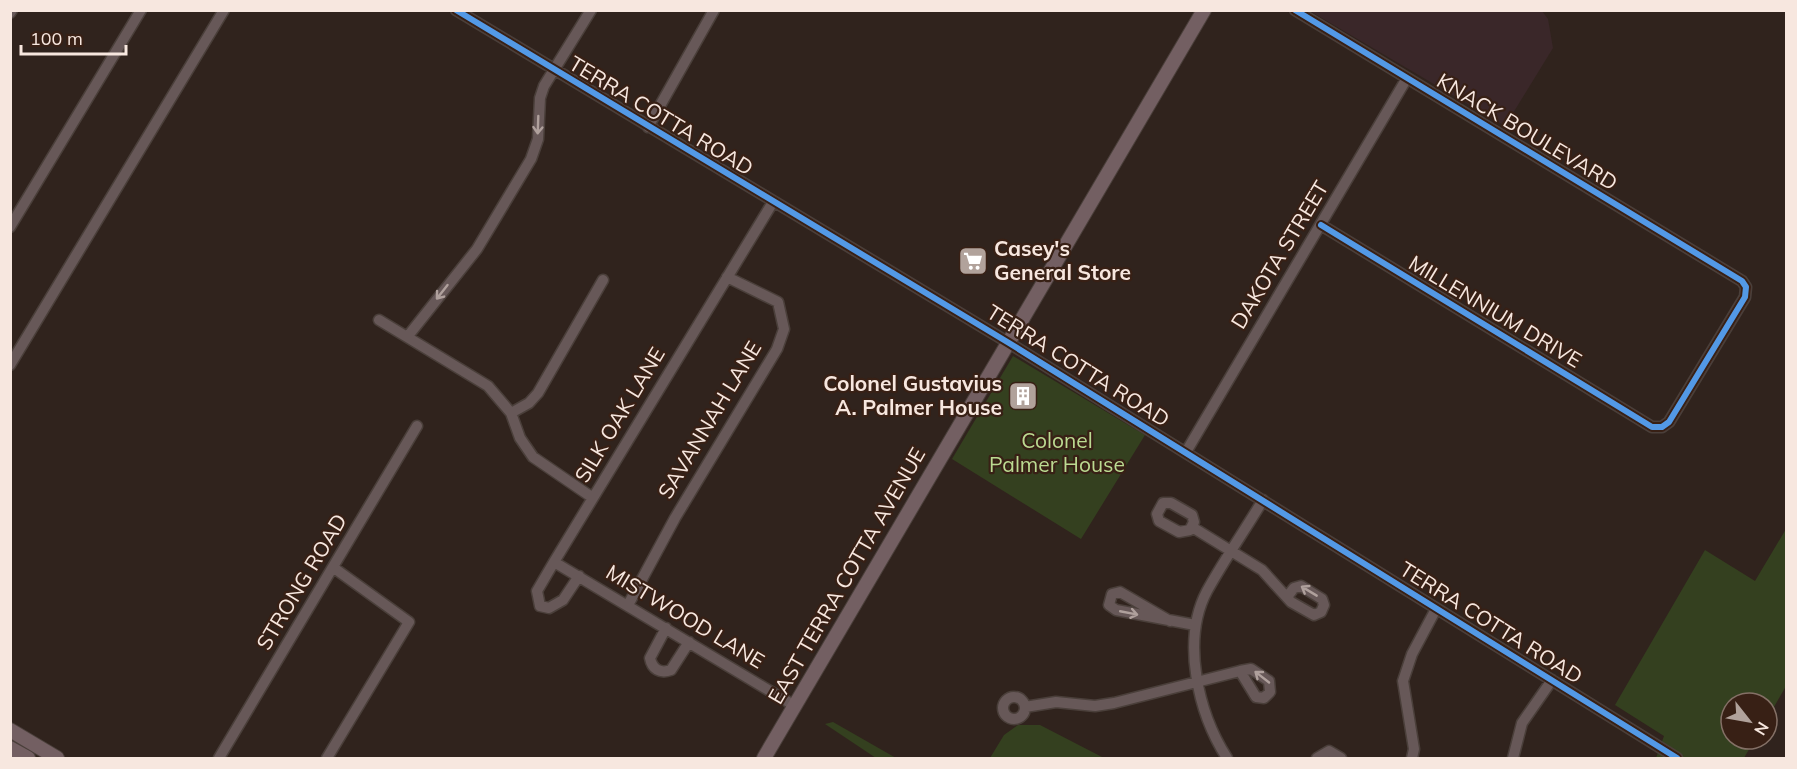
<svg xmlns="http://www.w3.org/2000/svg" width="1797" height="769" viewBox="0 0 1797 769" font-family="Mulish,sans-serif">
  <style>
    .industrial { fill: #3a2729 }
    .green { fill: #34401f }
    .lines { fill: none; stroke-linecap: round; stroke-linejoin: round }
    .minor-casing { stroke: #4a3f3a; stroke-width: 13 }
    .major-casing { stroke: #4a3f3a; stroke-width: 16 }
    .minor { stroke: #675858; stroke-width: 10 }
    .major { stroke: #735f62; stroke-width: 14 }
    .cycleway-casing { stroke: #382015; stroke-width: 10 }
    .cycleway { stroke: #5399e6; stroke-width: 6 }
    .oneway { stroke: #afa09c }
    .labels { text-anchor: middle; stroke-width: 4.5; stroke-linejoin: round; paint-order: stroke }
    .street-label { font-size: 21px; fill: #f7e7df; stroke: #382015 }
    .poi-label { font-size: 21px; font-weight: bold; fill: #f7e7df; stroke: #382015; text-anchor: start }
    .park-label { font-size: 21px; fill: #bbda91; stroke: #382015 }
  </style>
  <rect width="100%" height="100%" fill="#30231d"/>
  <path class="industrial" d="M1310 11H1542L1548 19 1553 48 1505 126Z"/>
  <path class="green" d="M1013 356 1145 435 1081 539 952 459Z
    M1786 529V686L1767 719V703H1731V739H1755L1744 758H1656L1664 736 1615 705 1705 550 1755 581Z
    M833 722 896 758H876L825 724Z
    M1018 725H1040L1104 758H990L1004 735Z"/>
  <g class="lines">
    <g class="minor-casing">
      <path id="minor" d="M456 10 1009 343 1677 758
        M1295 10 1742 281 1746 287 1745 297 1669 422 1662 427H1652L1321 225
        M10 13 12 10
        M648 127 714 10
        M10 227 141 10
        M379 320 488 386 511 413 520 438 533 457 593 498
        M408 336 477 249 531 159 538 139 540 98 544 86 591 10
        M10 365 224 10
        M511 413 529 403 538 393 603 280
        M1186 452 1407 78
        M1163 503H1171L1192 515 1194 522 1190 530 1179 532 1159 521 1157 514Z
        M1192 527 1262 570 1291 602 1314 615 1321 612 1324 605 1322 599 1301 586 1294 588 1287 597
        M554 562 795 706
        M579 576 563 600 549 608 540 606 537 591 554 562 773 202
        M628 605 675 518 777 349 784 329 778 302 727 277
        M1170 621 1120 592 1112 594 1109 605 1116 610 1195 625
        M666 628 650 658C652 669 660 674 671 670L689 642
        M1003 708a11 11 0 1 1 22 0a11 11 0 1 1-22 0Z
        M1025 707 1056 702 1095 706 1114 703 1240 671 1251 669 1269 681 1270 692 1264 698 1256 697 1240 671
        M219 758 417 426
        M327 758 409 622 334 568
        M1227 758C1198 713 1181 640 1207 591 1224 560 1245 530 1263 500
        M1317 758 1329 751 1341 758
        M1412 758 1414 749 1403 681 1412 654 1436 609
        M1513 758 1522 723 1552 680"/>
    </g>
    <g class="major-casing">
      <path id="major" d="M10 730 57 758
        M10 748 28 758
        M764 758 1204 10"/>
    </g>
    <use href="#minor" class="minor"/>
    <use href="#major" class="major"/>
    <g class="cycleway-casing">
      <path id="cycleway" d="M456 10 1009 343 1677 758
        M1295 10 1742 281 1746 287 1745 297 1669 422 1662 427H1652L1321 225"/>
    </g>
    <use href="#cycleway" class="cycleway"/>
  </g>
  <defs><path id="oneway-shaft" d="M-6 0H5M1.5-3L5.5 0L1.5 3" fill="none" stroke-width="1.6" stroke-linecap="round" stroke-linejoin="round" transform="scale(1.5)"/></defs>
  <g class="oneway">
    <use href="#oneway-shaft" transform="translate(538 125) rotate(92)"/>
    <use href="#oneway-shaft" transform="translate(442 292) rotate(128)"/>
    <use href="#oneway-shaft" transform="translate(1309 591) rotate(-149)"/>
    <use href="#oneway-shaft" transform="translate(1129 613) rotate(11)"/>
    <use href="#oneway-shaft" transform="translate(1262 677) rotate(-142)"/>
  </g>
  <defs>
    <g id="supermarket-square" transform="scale(1.5)"><rect x="-9" y="-9" width="18" height="18" rx="4" fill="#b1a29b" stroke="#382015"/><path d="M-6-5.5h2.5l.6 2H6L4.5 2H-2.5L-4.4-4H-6ZM-1.5 3.2a1.3 1.3 0 1 0 .1 0ZM3 3.2a1.3 1.3 0 1 0 .1 0Z" fill="#fff"/></g>
    <g id="building-square" transform="scale(1.5)"><rect x="-9" y="-9" width="18" height="18" rx="4" fill="#b1a29b" stroke="#382015"/><path d="M-4-6H4V6H1V3H-1V6H-4ZM-2.5-4.3h1.7v1.8h-1.7ZM.8-4.3h1.7v1.8H.8ZM-2.5-1h1.7V.8h-1.7ZM.8-1h1.7V.8H.8Z" fill="#fff"/></g>
  </defs>
  <g fill-rule="evenodd">
    <use href="#supermarket-square" x="973" y="261"/>
    <use href="#building-square" x="1023" y="396"/>
  </g>
  <g class="labels">
    <g class="street-label">
      <text transform="translate(661 116) rotate(31)" y="7">TERRA COTTA ROAD</text>
      <text transform="translate(1527 132) rotate(31)" y="7">KNACK BOULEVARD</text>
      <text transform="translate(1280 255) rotate(-59)" y="7">DAKOTA STREET</text>
      <text transform="translate(1495 312) rotate(31)" y="7">MILLENNIUM DRIVE</text>
      <text transform="translate(1078 366) rotate(32)" y="7">TERRA COTTA ROAD</text>
      <text transform="translate(620 415) rotate(-59)" y="7">SILK OAK LANE</text>
      <text transform="translate(710 420) rotate(-59)" y="7">SAVANNAH LANE</text>
      <text transform="translate(847 576) rotate(-60)" y="7">EAST TERRA COTTA AVENUE</text>
      <text transform="translate(302 582) rotate(-59)" y="7">STRONG ROAD</text>
      <text transform="translate(685 617) rotate(31)" y="7">MISTWOOD LANE</text>
      <text transform="translate(1491 623) rotate(32)" y="7">TERRA COTTA ROAD</text>
    </g>
    <g class="poi-label">
      <text x="994" y="256">Casey's<tspan x="994" dy="24">General Store</tspan></text>
      <text x="1002" y="391" text-anchor="end">Colonel Gustavius<tspan x="1002" dy="24">A. Palmer House</tspan></text>
    </g>
    <g class="park-label">
      <text x="1057" y="448">Colonel<tspan x="1057" dy="24">Palmer House</tspan></text>
    </g>
  </g>
  <rect width="1797" height="769" fill="none" stroke="#f7e7df" stroke-width="24"/>
  <g transform="translate(1749 721) rotate(121)"><circle r="28" fill="#382015" stroke="#847066" stroke-width="1.5"/>
  <path d="M0-4.5L10 22L0 15L-10 22Z" fill="#b1a29b"/>
  <text y="-9" font-size="16" font-weight="bold" text-anchor="middle" fill="#f7e7df">N</text>
  </g>
  <path d="M21 45v9h105v-9" fill="none" stroke="#f7e7df" stroke-width="3"/>
  <text x="30" y="45" font-size="18" fill="#f7e7df" stroke="#382015" stroke-width="4.5" paint-order="stroke">100 m</text>
</svg>
